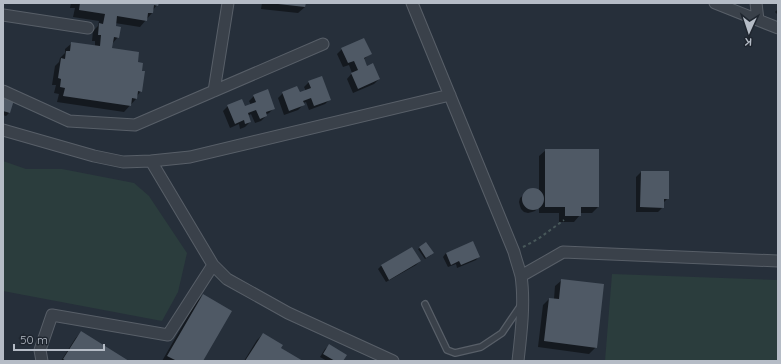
<svg xmlns="http://www.w3.org/2000/svg" width="781" height="364" viewBox="0 0 781 364" font-family="Quicksand,sans-serif">
  <style>
    .green { fill: #2b3d3d }
    .shadow { fill: #0007 }
    .building { fill: #4f5965 }
    .lines { fill: none; stroke-linecap: round; stroke-linejoin: round }
    .service-casing { stroke: #585f68; stroke-width: 8 }
    .minor-casing { stroke: #585f68; stroke-width: 13 }
    .path { stroke: #48585a; stroke-width: 2; stroke-dasharray: 3 3; stroke-linecap: butt }
    .service { stroke: #3a414a; stroke-width: 5.5 }
    .minor { stroke: #3a414a; stroke-width: 11 }
  </style>
  <rect width="100%" height="100%" fill="#262f3a"/>
  <path class="green" d="M3 161 26 169H62L134 183 149 196 187 253 178 292 162 321 3 291Z
    M612 274 778 280V361H605Z"/>
  <path class="shadow" d="M71 3H158L157 5 153 10 152 13 140 27 115 23 118 37 112 44 111 49 137 63 141 91 137 96 136 99 124 112 57 102 59 94 54 93 56 85H52L55 66 59 62 60 58 65 53V49L72 43 95 46V41H92L93 31 98 26 99 21 73 17 75 8H70Z
    M262 3H305V7L298 13 261 9Z
    M778 9V15L775 12Z
    M342 49 370 54 363 60 366 67 379 79 374 84 353 93 347 79 352 73 349 65 343 67 337 54Z
    M309 82 330 99 325 104 309 110 306 102 303 103V105L298 110 284 115 278 98 283 93 299 94 306 91 304 87Z
    M254 96 274 108 269 113 265 115 266 116 261 121 255 123 251 114 248 116 250 122 245 127 240 129 239 124 230 128 223 111 228 106 245 108 251 105 249 101Z
    M3 98 9 113 6 116 3 115Z
    M546 150 598 207 592 213H580V215L574 222H559V213H539V207L535 211 532 212 528 213 524 212 521 209 520 206 519 202 520 198 527 192 534 190 539 192V156Z
    M641 172H668V198L663 203V207L658 212H636V177Z
    M420 248 431 255 425 259 418 249Z
    M446 253 479 256 476 260 457 268 456 264 448 267 443 257Z
    M420 261 416 265 386 282 378 269 381 266Z
    M562 280 596 347 589 354 538 347 543 305 549 299H554L555 286Z
    M203 295 202 361H162L196 302Z
    M81 332 127 361H61L75 339Z
    M263 334 280 348 301 361H244L257 340Z
    M329 346 342 361H327L320 357 325 349Z"/>
  <path class="building" d="M80 3H159L158 6 154 5 153 13H148L147 21 117 16 116 26 121 27 119 38 114 37 112 48 139 52 138 62 143 63 142 71H145L142 92 138 91 137 99 132 98 131 106 63 96 65 88 60 87 61 79 58 78 61 58 65 59 66 51H70L71 42 100 46 101 35H98L99 23 103 24 105 14 79 10Z
    M278 3H306L305 7 278 4Z
    M364 38 372 54 364 58 367 66 373 63 380 79 358 89 351 73 358 70 354 61 348 63 341 48Z
    M322 76 331 100 314 106 311 98 303 101 305 105 289 111 282 92 297 86 300 92 311 88 308 81Z
    M268 89 275 109 266 112 267 116 260 119 256 110 248 113 251 122 245 124 244 120 235 124 227 105 242 99 245 106 256 102 253 95Z
    M3 97 14 100 10 113 3 111Z
    M545 149H599V207H581V216H565V207H545Z
    M641 171H669V199H664V208L640 207Z
    M522 199a11 11 0 1 1 22 0a11 11 0 1 1-22 0Z
    M473 241 480 257 461 265 459 261 451 265 446 253Z
    M426 242 434 253 426 258 419 247Z
    M412 247 421 261 389 280 381 265Z
    M561 279 604 284 597 348 544 341 549 298 559 299Z
    M203 294 232 311 203 361H177L167 356Z
    M81 331 129 361H66L63 359Z
    M263 333 283 345 281 348 303 361H245Z
    M329 344 347 355 343 361H335L323 354Z"/>
  <g class="lines">
    <g class="service-casing">
      <path id="service" d="M425 304 447 350 455 353 481 347 502 333 521 305"/>
    </g>
    <g class="minor-casing">
      <path id="minor" d="M412 3 514 252C516 260 519 268 521 276 525 302 521 335 518 361
        M715 3 778 28
        M756 3 758 20
        M3 15 88 28
        M3 91 69 121 135 125 323 44
        M214 91 228 3
        M3 130 94 156 123 162 151 161 190 157 450 95
        M151 161 213 265 227 279 288 313 393 361
        M521 276 563 252 778 261
        M42 361 40 350 52 315 168 335 213 265"/>
    </g>
    <path class="path" d="M523 247 538 239 564 220"/>
    <use href="#service" class="service"/>
    <use href="#minor" class="minor"/>
  </g>
  <rect width="781" height="364" fill="none" stroke="#b5bcc6" stroke-width="8"/>
  <g transform="translate(749 32) rotate(183)" stroke="#1f262f" stroke-width="3" paint-order="stroke">
  <path d="M0-3L7 15L0 10L-7 15Z" fill="#b5bcc6"/>
  <text y="-6" font-size="11" font-weight="bold" text-anchor="middle" fill="#b5bcc6">K</text>
  </g>
  <path d="M14 344v6h90v-6" fill="none" stroke="#b5bcc6" stroke-width="2"/>
  <text x="20" y="344" font-size="12" fill="#b5bcc6" stroke="#1f262f" stroke-width="3" paint-order="stroke">50 m</text>
</svg>
